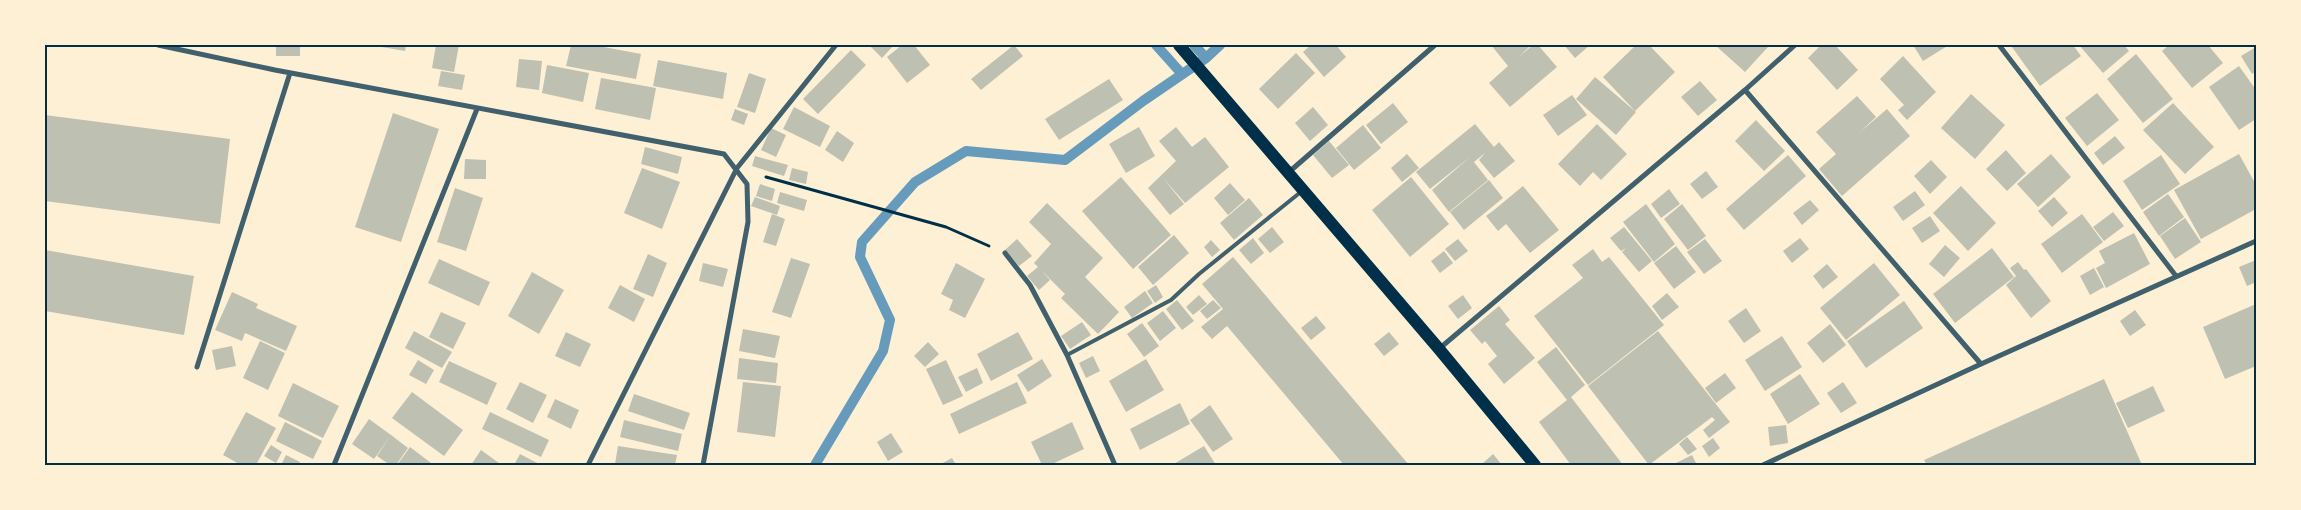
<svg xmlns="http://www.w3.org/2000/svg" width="2301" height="510" viewBox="0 0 2301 510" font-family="'Titillium Web',sans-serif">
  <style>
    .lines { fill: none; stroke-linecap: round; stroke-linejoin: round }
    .stream { stroke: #669bbc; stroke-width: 10 }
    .building { fill: #bec0b2 }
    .path { stroke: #003049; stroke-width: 3 }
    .service { stroke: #3f606c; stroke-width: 4 }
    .minor { stroke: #3f606c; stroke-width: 5 }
    .primary { stroke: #003049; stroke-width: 12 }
    .neatline { fill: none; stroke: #003049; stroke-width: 2 }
  </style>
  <rect width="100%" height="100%" fill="#fdf0d5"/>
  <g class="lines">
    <path class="stream" d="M1156 45 1182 74
      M1194 45 1206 58
      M815 465 883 351 890 320 860 257 862 242 915 182 966 151 1065 160 1143 101 1206 58 1220 45"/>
  </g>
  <path class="building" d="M276 45H300V56H276Z
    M370 45H406L405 51Z
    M436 45H459L454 72 432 68Z
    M571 45H593L641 54 636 79 566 66Z
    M869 45H894L882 58Z
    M902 45H914L930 65 907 83 887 57Z
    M1014 45 1023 56 981 90 971 79Z
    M1311 45H1336L1346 57 1324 77 1303 52Z
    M1491 45H1531L1520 56 1533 45H1538L1557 67 1510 107 1489 83 1508 66Z
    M1564 45H1590L1575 58Z
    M1636 45H1649L1675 72 1635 111 1603 77Z
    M1715 45H1765L1768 47 1745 72Z
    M1821 45H1835L1858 70 1837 90 1808 58Z
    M1913 45H1949L1923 61Z
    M2015 45H2073L2081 56 2040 86 2012 47Z
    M2079 45H2124L2129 51 2103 73Z
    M2169 45H2208L2223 63 2192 88 2162 51Z
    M2256 47V71L2252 74 2241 56Z
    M851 50 866 65 818 114 803 99Z
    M1296 53 1315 73 1278 109 1259 89Z
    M2136 54 2173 99 2143 123 2107 79Z
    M1903 56 1936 92 1907 120 1898 110 1904 105 1880 79Z
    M519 59 542 61 539 90 516 87Z
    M658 60 727 73 723 99 653 86Z
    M547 65 589 73 583 102 542 93Z
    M2239 66 2256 90V119L2239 130 2209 87Z
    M441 71 465 75 462 90 438 86Z
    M749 73 766 79 755 113 737 107Z
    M1595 77 1636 112 1616 135 1576 99Z
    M601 78 656 88 650 120 595 109Z
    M1109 79 1123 100 1059 140 1045 119Z
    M1700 81 1717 100 1698 116 1681 97Z
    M2097 93 2119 120 2087 146 2065 118Z
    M1971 94 2005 125 1975 159 1941 128Z
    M1572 95 1587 115 1558 136 1543 115Z
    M1857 96 1876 117 1859 133 1887 109 1910 136 1842 196 1819 169 1836 154 1816 132Z
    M1393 103 1408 122 1381 144 1366 125Z
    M2173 103 2214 147 2185 174 2143 130Z
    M794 107 830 126 820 147 783 129Z
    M1313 107 1328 125 1310 141 1295 123Z
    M735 109 748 114 744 125 731 120Z
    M393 113 439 129 401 242 355 227Z
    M45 115 230 139 220 224 45 201Z
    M1756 120 1785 151 1764 171 1735 141Z
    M1475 124 1494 147 1499 142 1515 161 1494 178 1479 160 1485 153 1474 162 1488 180 1449 212 1432 190 1470 157 1430 189 1416 172Z
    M1597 124 1627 154 1601 180 1593 172 1580 186 1558 164Z
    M1363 125 1381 148 1354 170 1336 148Z
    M1139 127 1155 156 1126 173 1109 144Z
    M1176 127 1192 147 1205 137 1229 167 1185 203 1163 178 1184 204 1170 215 1148 188 1176 161 1159 141Z
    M771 128 786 135 776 157 761 150Z
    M837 131 854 143 843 162 825 150Z
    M2115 136 2125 148 2103 165 2094 153Z
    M1329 141 1349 165 1332 178 1313 155Z
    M645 147 682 157 678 174 641 164Z
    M2006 150 2026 173 2007 191 1986 169Z
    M1407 154 1419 168 1402 182 1391 168Z
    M2051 154 2071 177 2038 207 2017 184Z
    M2239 154 2256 185V209L2201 239 2174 190Z
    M1788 155 1806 176 1744 230 1726 209Z
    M2161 155 2180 184 2142 210 2123 181Z
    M755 156 788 165 784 176 752 166Z
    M465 159 486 160V179H464Z
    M1931 160 1947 177 1930 194 1914 176Z
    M642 168 680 182 662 229 624 213Z
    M792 168 808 172 806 184 789 180Z
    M1706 171 1718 187 1702 199 1690 184Z
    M1121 177 1171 235 1133 269 1082 211Z
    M1411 177 1449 224 1410 257 1372 210Z
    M1489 180 1503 198 1464 230 1450 212Z
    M1230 183 1245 200 1228 215 1214 198Z
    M760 184 775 189 772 201 756 196Z
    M1523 186 1559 230 1530 253 1506 224 1498 231 1486 216 1494 210 1500 217 1494 210Z
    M1961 186 1996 223 1968 251 1933 213Z
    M455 188 483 198 466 251 437 242Z
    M1669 189 1680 204 1661 218 1651 204Z
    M1915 191 1925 205 1903 221 1893 207Z
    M780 192 807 200 804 211 777 203Z
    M2168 194 2184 217 2159 236 2143 212Z
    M755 197 780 206 777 215 751 206Z
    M2054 197 2068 213 2052 227 2038 211Z
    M1249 198 1263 215 1234 240 1220 223Z
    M1810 200 1819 210 1802 225 1793 213Z
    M1047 203 1103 258 1085 277 1119 312 1098 334 1061 298 1065 294 1041 270 1050 280 1039 290 1027 276 1038 267 1034 263 1051 244 1029 222Z
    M1646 204 1675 244 1654 262 1623 222Z
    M1682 204 1706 236 1688 250 1664 219Z
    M2113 212 2124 226 2104 241 2093 227Z
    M772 214 785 219 776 246 763 242Z
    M2082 214 2103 242 2062 273 2041 244Z
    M1930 216 1940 231 1922 243 1912 228Z
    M2185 218 2201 242 2175 259 2160 236Z
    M1272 227 1284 242 1270 253 1258 239Z
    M1624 227 1652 261 1639 272 1622 252 1626 248 1621 251 1610 238Z
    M2134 233 2150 264 2106 288 2096 268 2105 263 2099 251Z
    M1174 235 1189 253 1153 285 1138 267Z
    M1253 238 1264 253 1251 264 1239 250Z
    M1800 238 1809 249 1792 263 1783 251Z
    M1017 239 1032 256 1019 266 1005 250Z
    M1458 239 1468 251 1455 261 1445 249Z
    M1705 239 1722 261 1704 274 1687 252Z
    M1211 240 1220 250 1212 257 1204 247Z
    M1945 245 1960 258 1944 277 1929 264Z
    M1676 246 1696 272 1674 289 1654 263Z
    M1992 248 2014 277 1955 323 1933 294Z
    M1593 249 1602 262 1609 257 1664 325 1588 385 1534 316 1583 278 1572 265Z
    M45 250 194 276 184 335 45 311Z
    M1444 251 1453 263 1440 273 1431 261Z
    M648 254 667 263 653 297 633 289Z
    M1233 257 1409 465H1344L1227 326 1212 339 1201 327 1223 309 1202 284Z
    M791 258 810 264 791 318 772 312Z
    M439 259 490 282 479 306 428 283Z
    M2256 260V282L2247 286 2239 267Z
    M2018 262 2024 270 2026 269 2051 301 2031 318 2006 285 2016 276 2010 268Z
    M703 263 728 269 723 287 699 281Z
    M956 263 985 279 965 318 949 310 953 300 941 294Z
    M1874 263 1900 295 1846 340 1820 308Z
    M1827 264 1838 277 1823 289 1813 276Z
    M2094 268 2104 287 2090 295 2080 276Z
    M532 272 564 290 539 334 508 316Z
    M620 285 645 299 634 322 608 308Z
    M1156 285 1163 297 1155 303 1147 291Z
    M1145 291 1153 303 1132 318 1124 307Z
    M232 292 258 304 256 308 297 326 286 351 245 333 242 341 215 330Z
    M1667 293 1679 307 1662 320 1652 306Z
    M1199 295 1207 304 1193 315 1186 307Z
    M1463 295 1472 308 1458 319 1448 306Z
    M1177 300 1194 321 1182 330 1166 309Z
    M1213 300 1221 308 1207 319 1200 311Z
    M1904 301 1923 328 1866 368 1847 341Z
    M2256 304V366L2225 379 2203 327Z
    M1499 306 1510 320 1505 324 1535 358 1504 384 1488 364 1497 356 1485 341 1482 344 1470 330Z
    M1746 308 1761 331 1744 343 1728 321Z
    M2135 310 2146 325 2130 336 2120 321Z
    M1163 311 1176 328 1160 341 1147 323Z
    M441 312 466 323 453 349 429 337Z
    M1316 316 1326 328 1311 340 1301 328Z
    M1082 322 1091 335 1070 349 1061 336Z
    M1142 323 1159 346 1144 357 1127 334Z
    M1830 324 1846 345 1823 363 1807 343Z
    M743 329 780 336 775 358 739 351Z
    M414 331 452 352 442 368 405 348Z
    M1658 331 1730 422 1709 438 1703 430 1715 420 1712 417 1649 465 1588 386Z
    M566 332 591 344 580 367 555 356Z
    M1018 332 1033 359 991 381 977 354Z
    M1389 332 1399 344 1384 356 1374 344Z
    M1782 336 1802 367 1765 391 1745 360Z
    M260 341 285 353 268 390 243 378Z
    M928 342 939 354 925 367 914 356Z
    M232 346 236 366 216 370 212 350Z
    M1556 347 1585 385 1571 397 1623 465H1571L1539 422 1567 400 1537 362Z
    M1093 356 1100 371 1086 378 1079 363Z
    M739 358 778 363 776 383 737 379Z
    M1042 359 1052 376 1028 392 1017 375Z
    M1146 359 1164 390 1126 412 1109 381Z
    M418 360 434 370 426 384 409 375Z
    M946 360 963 396 943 405 926 369Z
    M449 361 497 383 487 405 439 382Z
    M977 368 983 383 966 392 958 377Z
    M1725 373 1736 388 1716 403 1705 388Z
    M1800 374 1820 404 1788 424 1770 394Z
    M2104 379 2142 465H1927L1924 460Z
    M520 382 547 395 533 423 506 409Z
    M743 382 781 386 775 437 737 432Z
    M1017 382 1027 403 959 434 950 414Z
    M1843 382 1857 403 1841 413 1827 393Z
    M293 383 339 406 323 438 278 416Z
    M2153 386 2165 411 2128 428 2116 403Z
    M412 392 463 430 444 456 392 418Z
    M634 394 690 413 684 430 628 411Z
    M555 399 579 410 571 429 547 417Z
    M1180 403 1190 424 1140 450 1130 429Z
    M1210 405 1233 439 1213 452 1190 420Z
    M246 412 276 428 256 465H241L223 455Z
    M490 412 549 440 541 457 482 429Z
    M369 419 391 435 374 459 352 444Z
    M624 420 682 434 678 451 620 437Z
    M285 422 322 441 313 459 276 441Z
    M1072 422 1084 449 1050 465H1042L1031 442Z
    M1786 425 1788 443 1770 446 1768 427Z
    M891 433 903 452 888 461 877 442Z
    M391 435 408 448 396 465H390L377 456Z
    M1687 437 1697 449 1688 455 1679 444Z
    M1713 438 1720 448 1709 457 1702 446Z
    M271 445 282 452 276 463 264 456Z
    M618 446 677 455 675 465 615 464Z
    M1204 446 1216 465H1172Z
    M410 447 431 463 430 465H397Z
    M481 450 499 463 497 465H471Z
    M520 454 541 465H514Z
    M1493 454 1502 465H1481Z
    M286 455 300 462 298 465H281Z
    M1692 455 1697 465H1672Z
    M952 458 956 465H939Z"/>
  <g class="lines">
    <path class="path" d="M766 177 946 227 989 246"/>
    <path class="service" d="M1067 355 1171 300 1199 274 1302 191"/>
    <path class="minor" d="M158 45 275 70 724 154 747 184 748 222 703 465
      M1999 45 2176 276
      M1745 90 1981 364
      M1289 172 1435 45
      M1005 253 1030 285 1067 355 1115 465
      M1440 348 1745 90 1795 45
      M197 367 290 73
      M334 465 477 109
      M588 465 737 168 836 45
      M1763 465 1981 364 2256 241"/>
    <path class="primary" d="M1179 45 1439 349 1535 465"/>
  </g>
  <rect width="2301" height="510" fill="none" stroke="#fdf0d5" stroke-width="92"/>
  <rect x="46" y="46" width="2209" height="418" class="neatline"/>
</svg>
